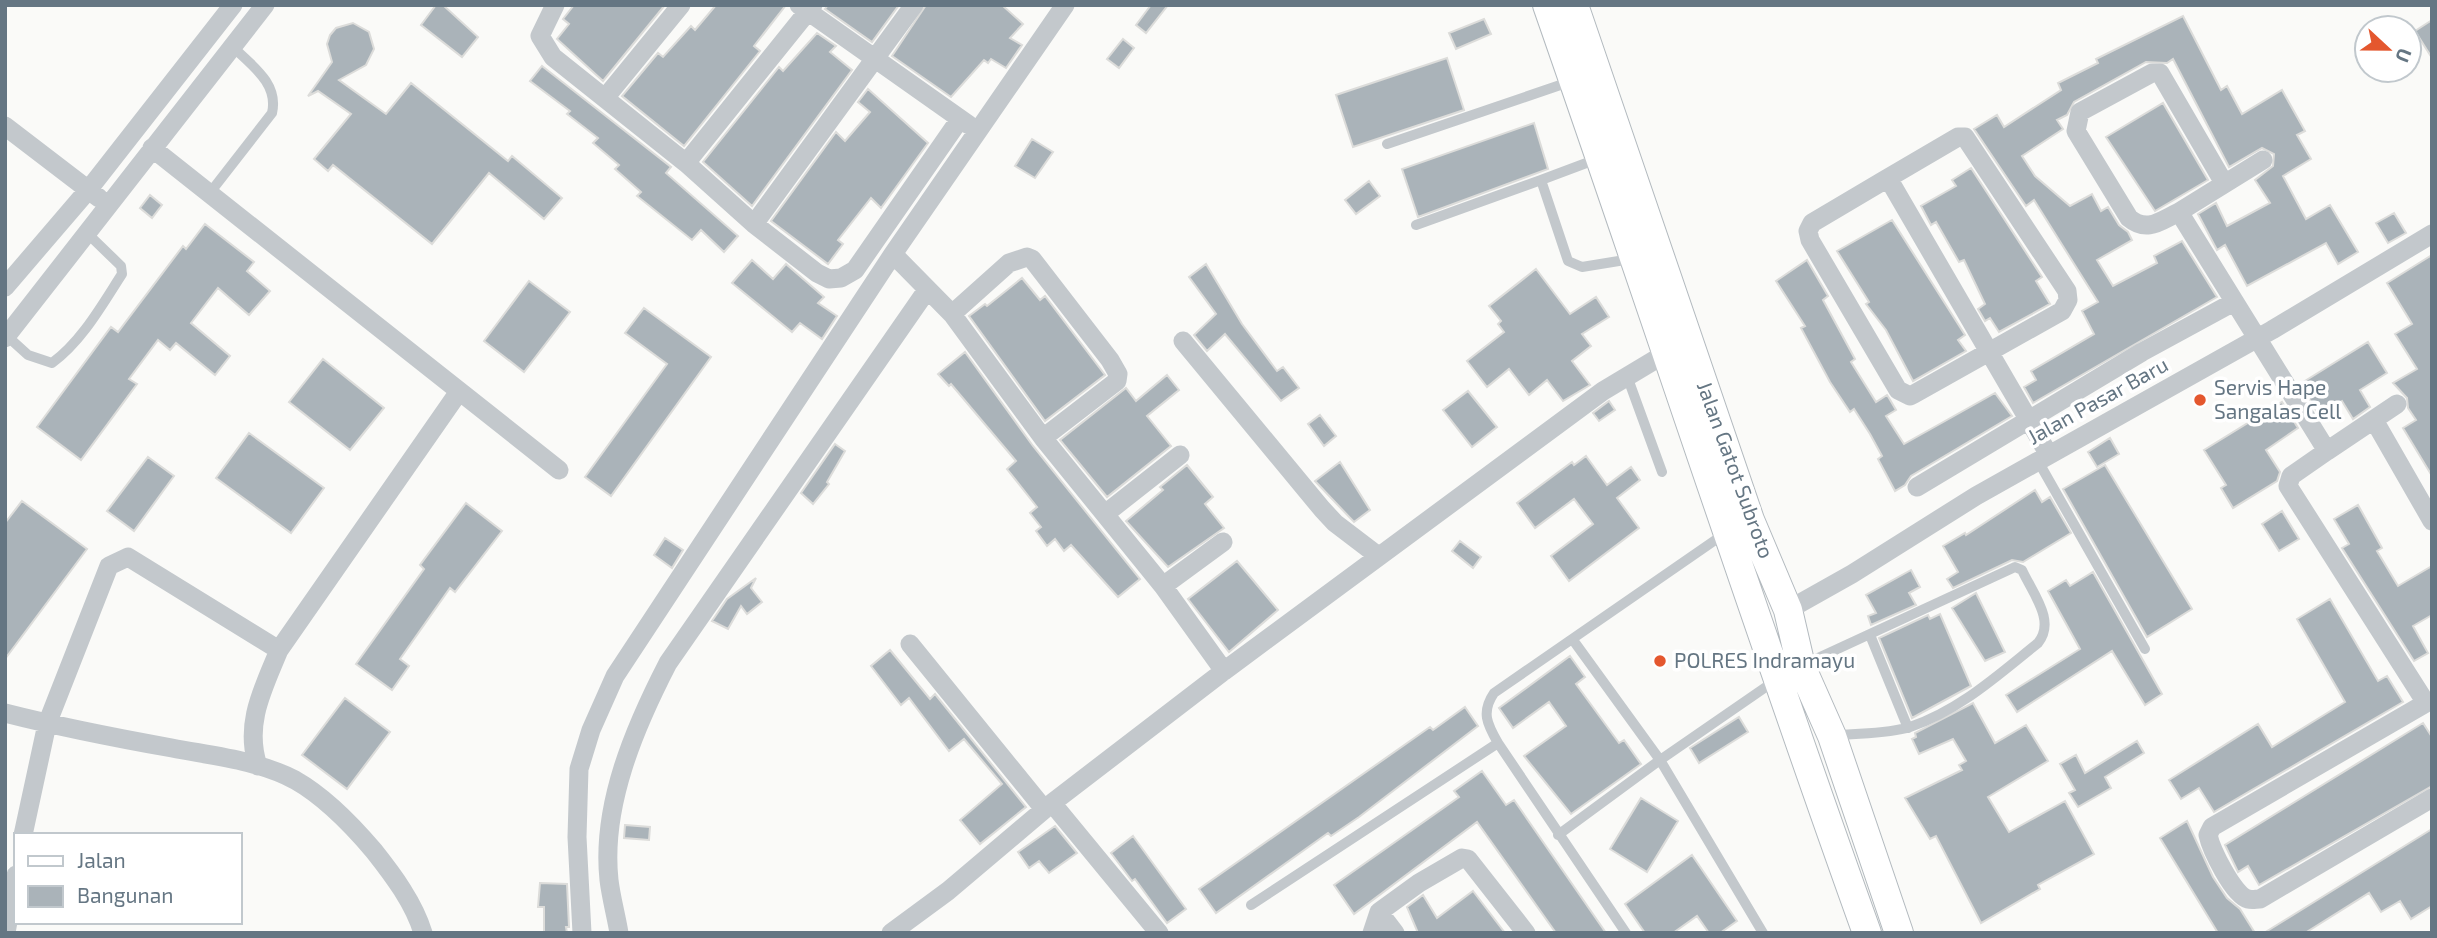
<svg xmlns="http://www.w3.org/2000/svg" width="2437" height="938" viewBox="0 0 2437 938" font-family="'Exo 2',sans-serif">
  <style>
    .building { fill: #aab3b9; stroke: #dcdcda; stroke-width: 2 }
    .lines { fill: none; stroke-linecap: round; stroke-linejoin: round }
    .secondary-casing { stroke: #b3babf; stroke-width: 30 }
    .lane { stroke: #c3c8cc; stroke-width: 10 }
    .street { stroke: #c3c8cc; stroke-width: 19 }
    .secondary { stroke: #fff; stroke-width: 28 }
    .poi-dot { fill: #e4572e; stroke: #fff; stroke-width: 2.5 }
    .labels { text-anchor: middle; stroke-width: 7; stroke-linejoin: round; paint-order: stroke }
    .poi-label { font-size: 21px; fill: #657683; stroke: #fff; text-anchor: start }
    .street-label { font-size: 21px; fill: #657683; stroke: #fff }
  </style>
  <rect width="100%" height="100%" fill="#fafaf8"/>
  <path class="building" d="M436 5H443L478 37 462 57 421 25Z
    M574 5H665L603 81 557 39 569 24 563 19Z
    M716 5H786L754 46 760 51 684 146 622 96 658 53 663 57 691 26 695 30Z
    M828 5H899L872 42 825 9Z
    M926 5H1002L1023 24 1010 38 1022 45 1006 68 991 59 988 63 984 60 951 97 892 56Z
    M1151 5H1168L1146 33 1136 25Z
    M2183 16 2221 90 2227 86 2242 114 2282 90 2305 131 2297 135 2311 159 2283 176 2306 219 2330 205 2358 252 2338 264 2326 243 2247 286 2225 245 2217 250 2198 214 2216 203 2227 226 2270 203 2255 180 2273 166 2274 154 2262 148 2229 167 2173 59 2167 63 2146 62 2074 102 2067 115 2057 120 2063 129 2022 156 2035 176 2070 206 2092 194 2101 211 2108 207 2119 225 2128 232 2132 240 2097 260 2113 286 2157 263 2154 256 2182 241 2217 297 2033 403 2024 387 2036 380 2031 371 2094 334 2082 311 2098 302 2034 200 2026 206 1974 129 1997 115 2004 127 2061 90 2058 83 2098 63 2096 59Z
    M1484 19 1491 34 1456 49 1449 33Z
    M2432 20V58L2415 31Z
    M353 23 369 32 374 49 366 65 339 80 386 114 411 83 508 161 512 156 562 198 544 219 489 173 432 244 333 165 328 171 314 159 351 114 318 91 308 96 332 62 327 44 330 35 336 28Z
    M817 33 836 46 830 52 852 70 752 206 703 162 779 67 783 71Z
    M1123 39 1134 48 1119 68 1107 59Z
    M1447 58 1464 110 1353 147 1336 95Z
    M542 66 671 167 666 173 738 236 724 252 701 230 692 240 637 196 641 192 615 169 619 165 593 143 598 138 567 114 570 111 530 81Z
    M868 89 928 143 881 208 871 198 838 240 843 244 828 264 771 221 836 132 845 141 870 112 858 102Z
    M2163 103 2208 180 2155 211 2106 137Z
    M1534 123 1548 169 1418 217 1402 169Z
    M1032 139 1053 152 1035 178 1015 166Z
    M1971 168 2042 277 2036 281 2050 304 1999 332 1990 318 1985 321 1978 309 1985 304 1964 260 1959 262 1936 222 1931 225 1921 206 1956 186 1952 180Z
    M1369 181 1380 196 1356 214 1345 200Z
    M150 195 162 205 152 218 140 208Z
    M2394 213 2406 233 2388 243 2376 223Z
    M1892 220 1965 335 1958 340 1966 351 1913 381 1886 330 1866 304 1869 302 1837 251Z
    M205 224 254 262 247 271 270 291 249 315 218 288 191 323 230 356 215 375 176 343 170 350 158 340 129 379 137 384 81 460 37 427 111 327 118 332 183 246 186 249Z
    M2432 255V476L2403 428 2416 420 2408 408 2407 398 2393 383 2417 369 2395 334 2412 324 2387 283Z
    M752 260 773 279 786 264 824 297 818 303 837 316 822 339 800 323 792 332 732 283Z
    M1807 260 1828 296 1823 300 1855 359 1851 362 1876 402 1887 395 1889 398 1896 410 1886 416 1904 444 1995 393 2012 416 1911 476 1905 485 1895 491 1878 459 1882 456 1870 434 1854 409 1850 412 1830 382 1801 328 1805 326 1776 281Z
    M1206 264 1242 324 1277 371 1283 367 1299 388 1281 401 1225 334 1207 351 1194 335 1216 314 1189 277Z
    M1536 269 1570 314 1596 297 1609 317 1582 334 1591 346 1572 361 1590 385 1563 401 1547 380 1529 395 1509 369 1487 387 1467 361 1504 332 1498 324 1501 321 1489 306Z
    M1022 278 1040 300 1045 296 1105 375 1045 421 969 316 985 304 987 306Z
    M529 281 570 312 524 372 484 341Z
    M644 308 711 357 611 496 585 477 667 364 625 333Z
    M2368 342 2387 373 2360 390 2370 407 2353 419 2342 401 2319 415 2300 384Z
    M965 352 1033 446 1140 579 1118 597 1071 545 1064 551 1055 539 1047 546 1036 531 1041 527 1030 513 1037 507 1007 469 1016 461 951 384 949 386 938 374Z
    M323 359 384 408 350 450 289 402Z
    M1167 375 1179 390 1147 416 1171 446 1107 497 1060 440 1126 388 1136 401Z
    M1468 391 1497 427 1472 447 1443 410Z
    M1609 401 1615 410 1599 421 1593 413Z
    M2282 402 2298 428 2266 450 2280 472 2277 481 2233 508 2221 488 2226 485 2204 450Z
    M1320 415 1336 436 1324 446 1308 424Z
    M249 433 324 488 291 533 216 478Z
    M2110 438 2119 454 2097 467 2088 452Z
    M835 444 845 451 827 482 829 484 813 504 801 493Z
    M1586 456 1607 485 1631 467 1640 480 1617 498 1639 528 1569 581 1551 556 1593 524 1574 499 1535 528 1517 503 1572 462 1574 465Z
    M148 457 174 476 134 531 107 511Z
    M1340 462 1370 510 1354 522 1315 481Z
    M1187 465 1213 497 1205 504 1224 528 1168 567 1126 521 1163 490 1160 487Z
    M2105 465 2192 609 2147 637 2063 489Z
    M2035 490 2042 502 2050 497 2071 533 2023 562 2012 560 1953 588 1947 579 1958 572 1943 546 1965 533 1966 535Z
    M22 501 87 549 5 659V523Z
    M466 503 502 531 455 592 450 588 400 659 409 666 392 690 356 664 424 569 420 565Z
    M2358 505 2382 548 2377 551 2398 586 2432 566V615L2413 626 2428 653 2414 661 2342 548 2349 544 2334 519Z
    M2282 511 2299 539 2279 551 2262 524Z
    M665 538 683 550 672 568 654 555Z
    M1460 541 1481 557 1473 568 1452 551Z
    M1237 561 1278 610 1229 652 1188 599Z
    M1911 570 1920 587 1909 593 1916 605 1871 625 1868 616 1876 613 1866 595Z
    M2093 572 2162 694 2145 705 2112 651 2017 712 2006 695 2080 649 2048 591 2066 580 2070 586Z
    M756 578 751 588 762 602 747 614 741 606 728 629 712 621 727 599Z
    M1976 593 2005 652 1985 661 1952 608Z
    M2330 599 2378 681 2387 676 2403 702 2214 812 2199 788 2181 799 2169 780 2258 724 2272 747 2345 702 2297 619Z
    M1940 614 1971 686 1912 718 1879 638 1928 615 1930 619Z
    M890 650 930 699 935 694 1026 807 980 844 960 820 1002 784 964 739 949 751 909 698 901 705 871 666Z
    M1570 656 1585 677 1576 684 1619 743 1624 740 1641 764 1571 814 1524 756 1566 726 1549 702 1513 728 1499 708Z
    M345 698 390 732 347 789 302 755Z
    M1973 703 1995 743 2026 725 2048 761 1988 797 2009 832 2065 801 2094 854 2038 885 2040 889 1981 923 1936 836 1930 839 1905 798 1962 770 1959 765 1966 761 1953 739 1919 754 1912 739 1916 737 1915 733Z
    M1465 707 1478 726 1359 817 1331 836 1328 833 1216 913 1199 889 1430 727 1433 730Z
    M1739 717 1748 732 1699 763 1690 748Z
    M2423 723 2432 737V786L2259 885 2248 866 2238 872 2225 845Z
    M2137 741 2144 753 2105 777 2111 788 2078 807 2069 793 2075 790 2060 764 2076 755 2085 773Z
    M1482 771 1506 805 1514 800 1606 933H1556L1477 822 1354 914 1334 885 1459 797 1454 791Z
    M1641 798 1678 821 1647 872 1610 849Z
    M2187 821 2213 877 2227 898 2240 909 2255 933H2218L2160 838Z
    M625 825 650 827 649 840 624 838Z
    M1055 826 1077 853 1049 873 1039 861 1029 868 1018 852Z
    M2432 829V906L2411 919 2400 901 2381 912 2369 893 2305 933H2264Z
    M1133 836 1186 909 1167 923 1135 879 1132 881 1111 853Z
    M1692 855 1737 921 1720 933H1709L1697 916 1673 933H1645L1625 904Z
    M540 883 567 884 569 927H566L567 933H544V907H538Z
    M1473 891 1505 933H1418L1407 907 1423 895 1437 918Z"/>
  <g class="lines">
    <g class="secondary-casing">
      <path id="secondary" d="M1547 5C1655 314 1756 625 1867 933
        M1574 5 1750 520 1788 610 1801 666 1832 736 1899 933"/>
    </g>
    <path class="lane" d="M1387 144 1572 81
      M1541 180 1597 159
      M209 194 272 113C279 83 251 65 232 46
      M1416 225 1541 180 1568 261 1582 267 1631 259
      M7 336 28 355 52 363C82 341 102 305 122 274L121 266 88 234
      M1627 376 1662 472
      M2038 461 2145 649
      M1870 635 1908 728
      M1805 664 2015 567 2022 570C2033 594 2056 621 2038 643 1998 675 1960 710 1910 727 1887 734 1858 733 1834 736
      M1498 743C1487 724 1481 712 1494 693L1724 534
      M1558 835 1660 760 1573 640
      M1251 905 1498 743 1626 933
      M1763 933 1660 760 1776 680"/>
    <path class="street" d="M555 5 540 36 553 57 686 163 754 224 817 273 829 279 841 278 855 270 960 119
      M799 5 969 125
      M605 98 681 5
      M5 126 99 198
      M152 148 559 470
      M2263 160 2179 212 2327 451 2291 476 2288 486 2426 703 2212 827 2208 835C2211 849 2233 895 2248 899 2252 900 2256 899 2260 899L2432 798
      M686 163 813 5
      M1888 178 1958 137H1965L2067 291 2068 300 2062 311 1914 394 1910 396 1898 390 1810 240 1808 231 1812 223 1888 178 2049 455
      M2179 212C2160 221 2147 233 2129 218L2076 131 2080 112 2152 73H2160L2224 183
      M754 224 914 5
      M5 287 89 189 233 5
      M952 314 1009 263 1027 257 1032 259 1110 360 1118 374 1117 381 1043 438
      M5 338 265 5
      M1183 341 1322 509 1335 523 1377 555
      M2374 420 2432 521
      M2327 451 2397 404
      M1917 487 2142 352 2234 302
      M1105 514 1180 455
      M1163 586 1223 542
      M1788 610 1852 574 1976 496 2272 330 2432 234
      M910 644 1044 809
      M1224 671 1603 391 1668 352
      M5 713C60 727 116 738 172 748 213 756 257 760 295 780 325 797 352 825 374 851 393 875 414 903 423 933
      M258 766C244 724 263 689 279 650L458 393
      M1052 803 1159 933
      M23 835 47 724 109 566 128 557 279 650
      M1379 912 1419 883 1462 858 1468 859 1526 933
      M6 933 16 875
      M582 933 577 837 579 769 591 730 615 676 893 254 1065 5
      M619 933C616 915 611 897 609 880 601 805 635 727 668 663L927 290
      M891 933 948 891 1052 803 1224 671 1163 586 1043 438 952 314 893 254
      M1372 933 1379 912 1395 933"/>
    <use href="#secondary" class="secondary"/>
  </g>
  <g class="poi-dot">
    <circle cx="2200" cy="400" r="7"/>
    <circle cx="1660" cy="661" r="7"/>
  </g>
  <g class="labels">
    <g class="poi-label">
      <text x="2214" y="395">Servis Hape<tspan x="2214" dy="24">Sangalas Cell</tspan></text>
      <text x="1674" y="668">POLRES Indramayu</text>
    </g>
    <g class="street-label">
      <text transform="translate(2098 401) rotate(-29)" y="7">Jalan Pasar Baru</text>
      <text transform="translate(1735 470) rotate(70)" y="7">Jalan Gatot Subroto</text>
    </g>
  </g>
  <rect width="2437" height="938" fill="none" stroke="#657683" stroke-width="14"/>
  <rect x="14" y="833" width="228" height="91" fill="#ffffff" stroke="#c1c8cd" stroke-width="2"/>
  <rect x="28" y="856" width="35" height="10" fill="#ffffff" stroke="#c1c8cd" stroke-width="2"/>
  <text x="77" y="868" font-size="21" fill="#657683">Jalan</text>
  <rect x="28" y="886" width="35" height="21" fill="#aab3b9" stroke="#c1c8cd" stroke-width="2"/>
  <text x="77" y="903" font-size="21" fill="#657683">Bangunan</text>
  <g transform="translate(2388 49) rotate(112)"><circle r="33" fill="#ffffff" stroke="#c1c8cd" stroke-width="2"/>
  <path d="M0-5L12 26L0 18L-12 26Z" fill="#e4572e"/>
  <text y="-10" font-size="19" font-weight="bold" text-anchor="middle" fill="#657683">U</text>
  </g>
</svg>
